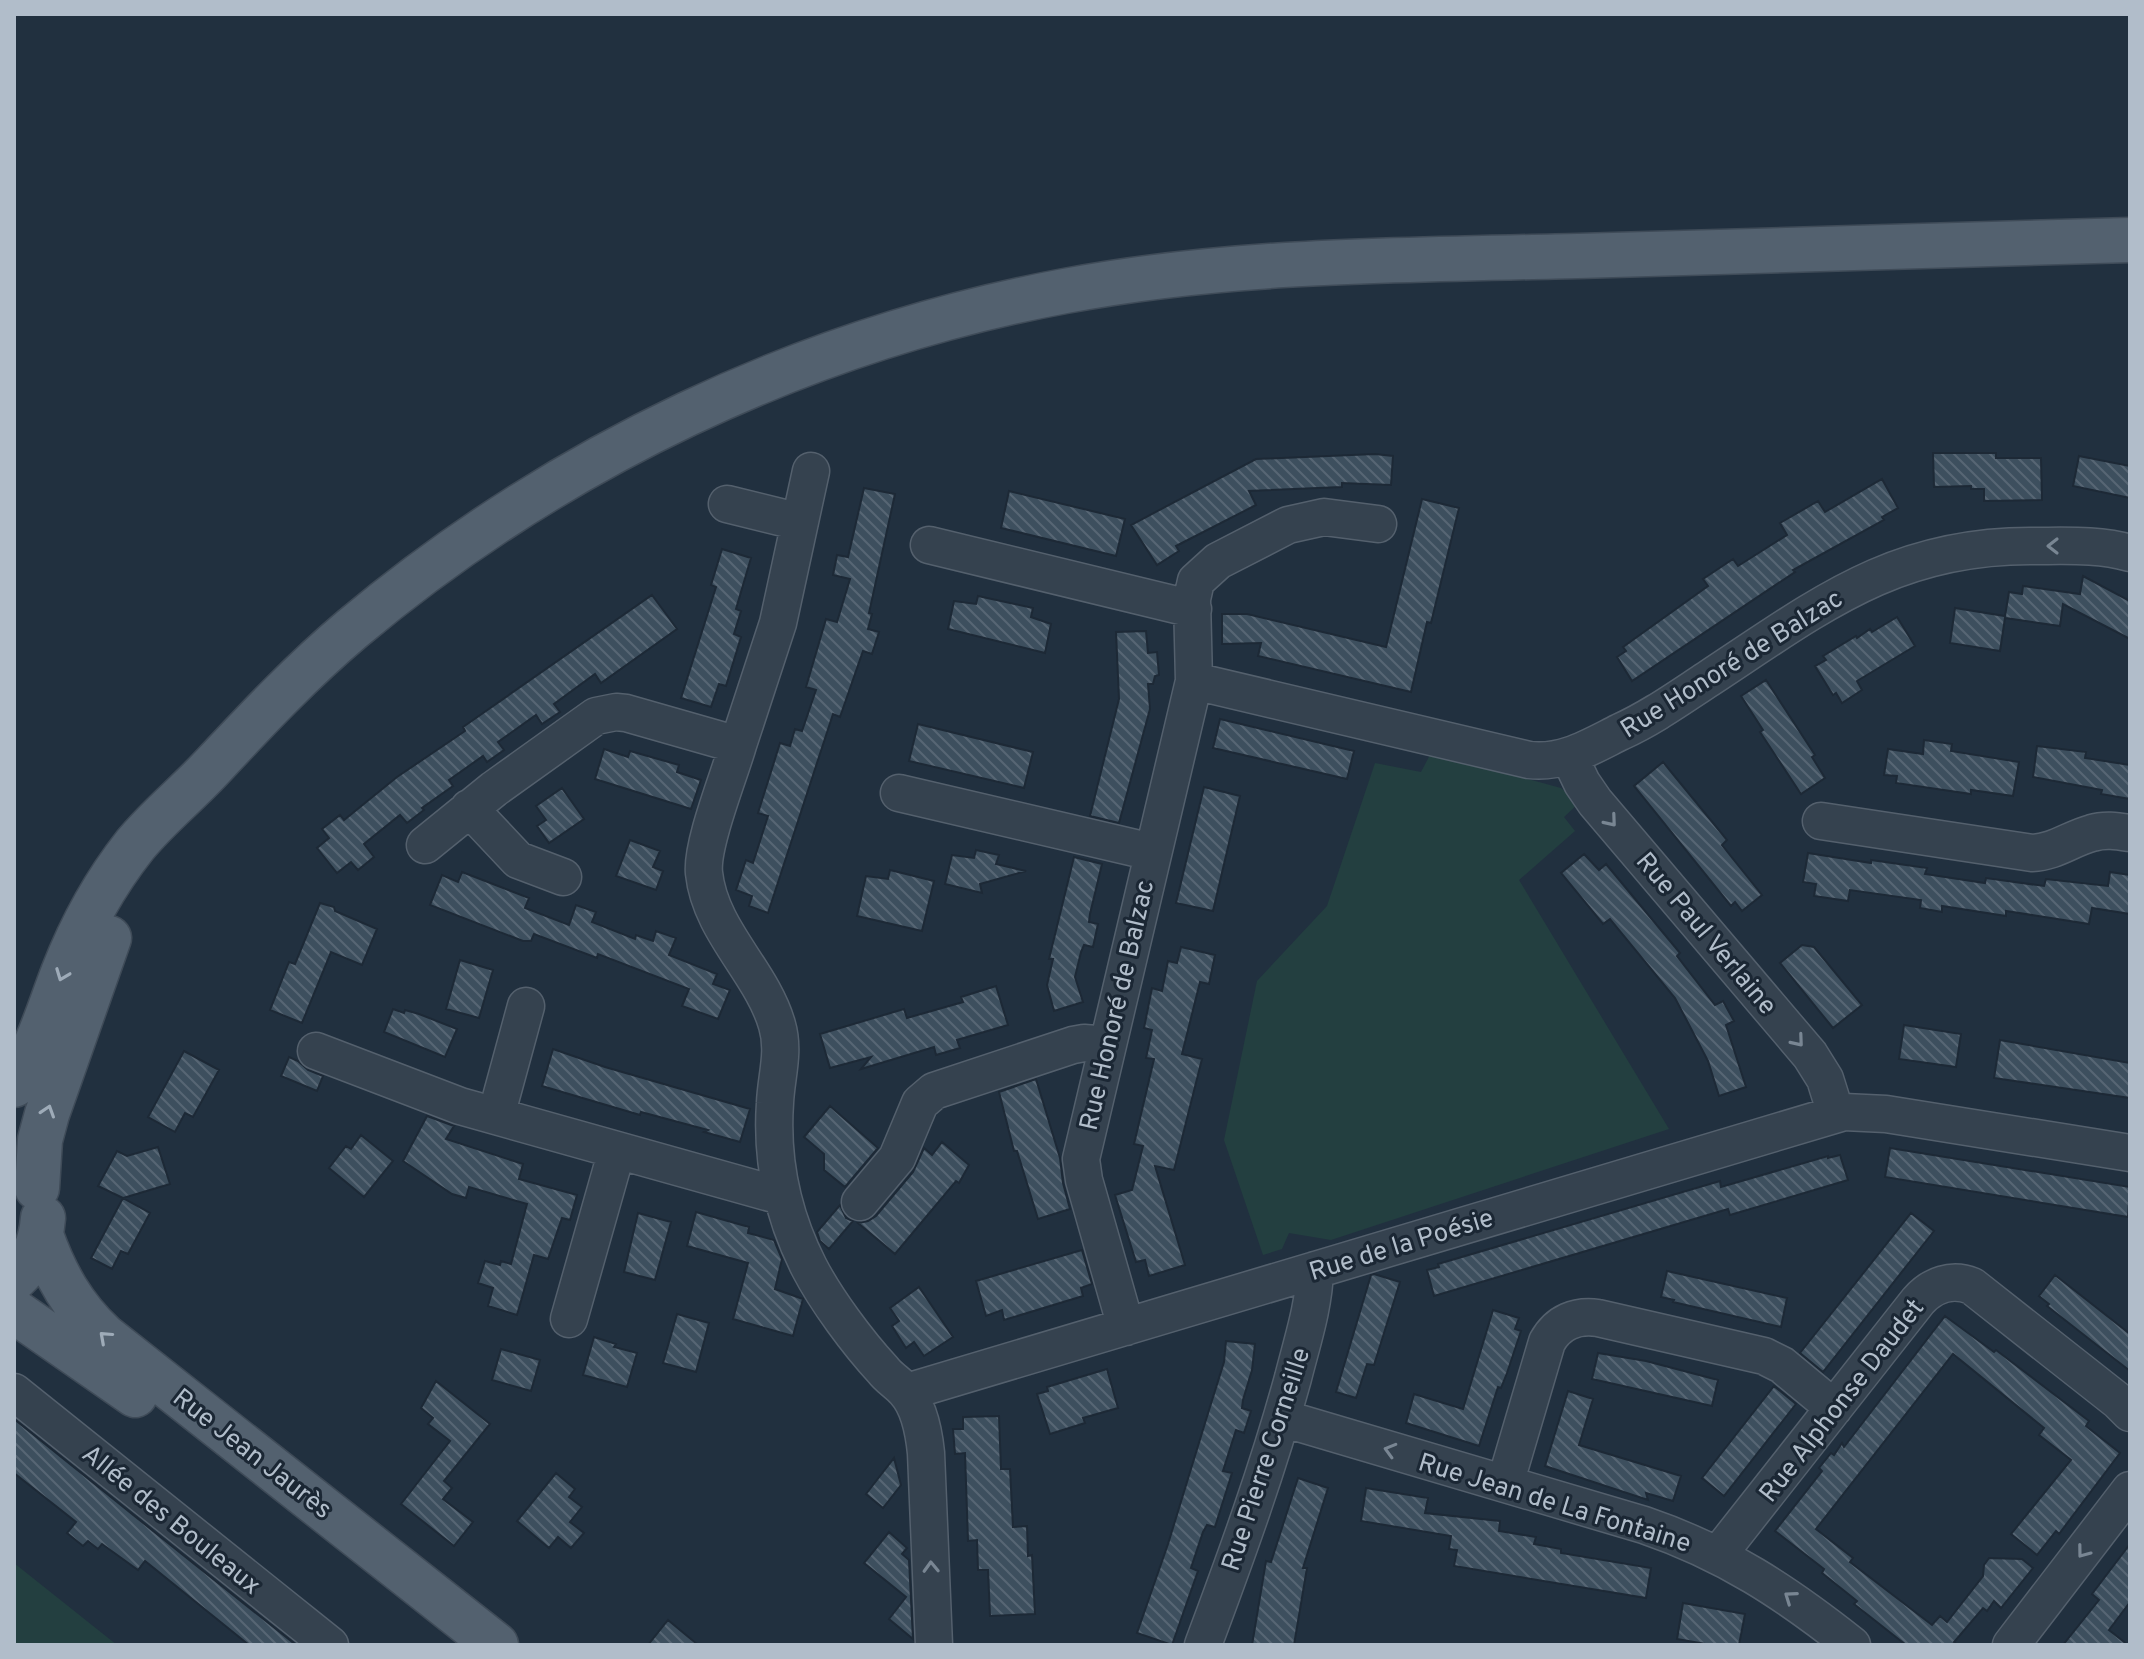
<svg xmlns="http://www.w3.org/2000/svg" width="2144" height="1659" viewBox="0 0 2144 1659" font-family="Overpass,sans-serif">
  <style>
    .grass { fill: #233f40 }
    .building { fill: url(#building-back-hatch); stroke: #1d2936; stroke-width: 2 }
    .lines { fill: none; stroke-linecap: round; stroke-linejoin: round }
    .minor-casing { stroke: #54606d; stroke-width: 39 }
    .major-casing { stroke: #3f4b58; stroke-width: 47 }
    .minor { stroke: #35424f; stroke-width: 36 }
    .major { stroke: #53616f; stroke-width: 44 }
    .oneway { stroke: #798693 }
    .oneway2 { stroke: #9eabb8 }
    .labels { text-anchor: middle; stroke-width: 6; stroke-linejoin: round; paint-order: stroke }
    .street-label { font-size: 26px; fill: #b1bdca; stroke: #1b2734 }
  </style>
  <defs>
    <pattern id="building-back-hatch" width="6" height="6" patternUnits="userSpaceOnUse" patternTransform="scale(2)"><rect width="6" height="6" fill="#3d4f5e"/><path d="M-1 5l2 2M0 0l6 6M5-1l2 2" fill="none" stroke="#576674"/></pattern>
  </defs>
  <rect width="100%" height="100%" fill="#21303f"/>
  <path class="grass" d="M1431 753 1561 788 1579 803 1564 817 1575 831 1519 880 1669 1129 1331 1240 1289 1233 1282 1249 1263 1255 1224 1140 1257 981 1327 906 1375 763 1421 772Z
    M14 1563 117 1645H14Z"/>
  <path class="building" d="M1933 453H1996V458H2041L2042 500 1984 501V489H1971V486L1934 487Z
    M1375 454 1393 456 1391 485 1342 483V487L1249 491 1256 505 1176 546 1179 551 1157 565 1131 525 1256 459Z
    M2079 456 2130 466V498L2073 486Z
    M1882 479 1898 508 1882 517 1884 520 1793 570 1795 572 1632 681 1617 657 1626 651 1623 647 1708 586 1703 579 1733 559 1738 566 1787 535 1780 523 1818 501 1825 512Z
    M864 488 895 494 869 613 872 614 868 629 879 632 872 654 863 651 840 717 833 714 768 913 749 906 752 896 736 890 746 860 753 863 768 816 758 813 780 743 790 746 795 729 802 731 816 690 806 687 826 619 837 622 850 579 833 575 837 555 848 557Z
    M1009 491 1125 519 1116 556 1001 528Z
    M1422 499 1459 508 1431 623 1427 622 1411 692 1258 656 1261 643 1222 644V614H1247L1386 647Z
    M722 549 751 558 736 609 741 611 734 634 741 637 726 686 719 684 711 707 681 698 716 587 711 585Z
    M2083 576 2130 601V639L2063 604 2060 626 2005 618 2000 651 1950 643 1955 608 2005 616 2009 592 2022 594 2023 586 2080 594Z
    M652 595 677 629 601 683 595 674 554 704 560 712 542 724 536 715 498 742 504 750 487 762 483 756 449 780 453 786 422 808 424 810 407 823 400 815 364 844 374 857 358 870 351 862 337 873 317 848 329 838 322 829 340 815 344 820 397 777 465 731 463 727Z
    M978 596 1033 608 1031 617 1051 624 1045 653 948 629 954 601 976 604Z
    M1897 617 1915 646 1857 681 1862 690 1842 703 1836 693 1833 695 1815 666 1826 660 1823 656 1856 636 1857 638 1870 629 1872 632Z
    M1146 631 1148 653 1157 652 1159 675 1155 676 1153 684H1148L1150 709 1119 823 1090 816 1119 699 1116 632Z
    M1766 680 1815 755 1812 757 1825 778 1801 794 1760 732 1763 730 1741 696Z
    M1220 719 1354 751 1347 779 1213 748Z
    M918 724 1033 752 1024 788 909 761Z
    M1924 740 1952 744 1951 751 2019 762 2013 796 1971 790V794L1896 783 1897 776 1884 775 1888 749 1923 754Z
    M2037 746 2086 752 2085 758 2130 765V799L2101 794 2102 790 2033 777Z
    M604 749 628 757 630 751 679 765 677 772 701 780 691 809 595 779Z
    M1663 762 1727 840 1722 845 1762 895 1742 911 1735 902 1731 906 1634 786Z
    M1204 787 1240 796 1213 911 1176 903Z
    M562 788 584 819 549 843 537 826 546 820 536 806Z
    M630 840 660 851 653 867 663 871 656 890 616 876Z
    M976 850 999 855 996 864 1026 871 980 884 982 893 945 884 952 855 974 858Z
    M1808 853 1871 863V860L1927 868 1925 874 1985 883 1986 878 2044 886 2046 879 2108 886 2110 872 2130 875V914L2092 908 2089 924 2006 911V916L1942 906V912L1920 908 1921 900 1850 890 1848 901 1814 896 1816 884 1803 882Z
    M1584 854 1599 870 1606 864 1680 953 1677 956 1715 1005 1723 1001 1734 1021 1726 1025 1746 1087 1719 1096 1708 1061 1675 998 1610 919 1603 924 1561 873Z
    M1074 857 1102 864 1090 914 1089 922 1098 924 1093 947 1084 945 1081 952 1075 977 1083 1002 1054 1011 1047 985 1053 959H1049Z
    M890 870 934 881 922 931 857 916 866 876 888 879Z
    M462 872 529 898 525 908 569 925 576 905 596 912 592 922 635 939 636 935 653 941 656 931 676 938 669 955 717 974 713 984 730 990 718 1019 682 1006 689 989 598 954 597 958 534 934 531 941H523L430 905 442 875 458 882Z
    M320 903 334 907 335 911 377 929 362 965 331 952 302 1023 270 1010 289 962 295 964Z
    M1802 945 1814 947 1862 1005 1833 1028 1780 963Z
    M1181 947 1215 955 1209 984 1200 982 1182 1054 1202 1059 1174 1170 1155 1166 1185 1265 1149 1276 1145 1260 1136 1262 1115 1195 1132 1190 1143 1146 1134 1144 1154 1059 1146 1058 1152 1030 1144 1028 1152 988 1162 991 1168 961 1177 963Z
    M460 960 493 970 479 1018 446 1009Z
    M996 986 1008 1025 957 1040 960 1048 936 1055 934 1047 861 1069 871 1057 830 1068 820 1034 904 1009 907 1018 963 1002 961 997Z
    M393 1009 404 1013 405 1010 419 1014 457 1029 445 1057 384 1032Z
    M1904 1025 1961 1034 1956 1067 1899 1059Z
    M2000 1040 2130 1063V1098L1994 1078Z
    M553 1049 605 1067 750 1109 740 1142 704 1132 708 1130 641 1112 640 1115 542 1086Z
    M184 1051 219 1070 193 1117 185 1113 175 1132 148 1117Z
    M289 1057 298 1061 308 1070 323 1076 317 1091 281 1076Z
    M1036 1079 1060 1158 1063 1183 1070 1209 1038 1219 1017 1151H1014L999 1092Z
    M830 1106 878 1148 845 1187 824 1170V1154L804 1137Z
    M427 1116 454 1126 446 1139 523 1164 519 1179 577 1195 570 1220 562 1218 548 1259 534 1255 517 1315 488 1306 493 1288 478 1283 485 1261 500 1265 501 1261 511 1264 527 1204 469 1187 466 1198 452 1194 403 1161Z
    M361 1135 393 1161 364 1197 329 1168 346 1146 351 1149Z
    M942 1142 969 1165 959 1183 956 1181 895 1254 858 1223 868 1221 876 1216 913 1172 924 1148 932 1155Z
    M158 1147 170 1184 123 1198 150 1213 128 1254 121 1251 112 1269 91 1258 123 1198 98 1186 117 1151 127 1156Z
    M1890 1148 2130 1187 2128 1217 1885 1177Z
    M1840 1155 1848 1180 1730 1215 1728 1209 1434 1296 1427 1270 1439 1267 1438 1264 1720 1181 1721 1187 1828 1156V1158Z
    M840 1205 846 1218 853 1221 829 1249 820 1241 817 1232Z
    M696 1212 749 1227 748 1233 774 1240 782 1259 775 1289 803 1299 793 1336 733 1319 748 1263 687 1246Z
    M638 1213 671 1222 655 1280 624 1272Z
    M1911 1213 1934 1231 1823 1372 1800 1353Z
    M1082 1250 1092 1284 1081 1288 1083 1296 1004 1320 1002 1310 986 1316 976 1281Z
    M1667 1271 1787 1298 1781 1327 1673 1302 1674 1300 1661 1297Z
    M1374 1274 1400 1282 1374 1365 1367 1364 1356 1398 1336 1392 1371 1275Z
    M2055 1275 2130 1334V1371L2047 1306 2049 1304 2039 1296Z
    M919 1287 953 1337 924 1356 914 1342 906 1348 892 1326 899 1321 890 1308Z
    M1493 1310 1519 1318 1515 1329 1521 1331 1507 1373 1501 1388 1498 1387 1479 1446 1406 1423 1414 1394 1463 1409Z
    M677 1314 709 1323 696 1372 663 1363Z
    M1945 1316 1994 1352 1996 1350 2089 1421 2086 1426 2120 1453 2059 1534 2056 1531 2037 1555 2011 1534 2071 1460 2039 1435 2044 1428 1953 1354 1816 1529 1853 1558 1850 1562 1932 1625 1940 1616 1947 1622 1983 1576 1984 1565 1989 1558 2022 1559 2033 1568 2001 1608 1994 1601 1987 1611 1983 1608 1954 1642 1958 1645H1906L1854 1604 1857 1601 1822 1573 1824 1569 1775 1531 1822 1471 1819 1468 1831 1453 1834 1455 1842 1443 1844 1447Z
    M594 1337 616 1344 614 1347 637 1353 627 1387 583 1375Z
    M1226 1341 1255 1344 1252 1370 1243 1400 1242 1408 1251 1411 1244 1433 1236 1430 1223 1471 1232 1473 1215 1527 1207 1525 1203 1532 1191 1568 1198 1571 1172 1645 1137 1633 1168 1544 1209 1410 1224 1362Z
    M501 1349 540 1360 531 1391 492 1380Z
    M1598 1353 1646 1361 1718 1380 1712 1406 1592 1379Z
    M1107 1369 1118 1408 1083 1418 1085 1423 1050 1434 1037 1394 1048 1391 1047 1387Z
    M436 1381 490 1424 444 1481 452 1488 443 1499 473 1522 454 1546 401 1504 450 1441 428 1424 433 1418 421 1408Z
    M1774 1386 1796 1404 1724 1496 1702 1478Z
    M1568 1391 1593 1399 1579 1445 1681 1476 1673 1501 1646 1493 1648 1500 1545 1466Z
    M999 1416 1001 1469H1010L1013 1527 1027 1526 1028 1556 1032 1555 1035 1614 990 1616 988 1570H978L977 1540 968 1541 965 1453 955 1454 953 1429H963V1417Z
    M14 1419 183 1555 296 1645H249L145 1561 138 1570 102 1544 98 1549 88 1541 83 1546 67 1533 76 1522 14 1473Z
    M894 1458 901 1485 883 1508 866 1494Z
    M556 1473 575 1489 569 1497 582 1507 570 1522 584 1533 571 1548 558 1537 549 1548 517 1521Z
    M1298 1478 1328 1488 1303 1568H1307L1294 1645H1252L1266 1561 1271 1562Z
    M1366 1488 1428 1498 1425 1513 1500 1521 1499 1531 1536 1537 1534 1544 1561 1549V1553L1651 1568 1646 1598 1454 1566 1457 1550 1449 1549 1451 1536 1361 1521Z
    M889 1532 907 1548 902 1554 909 1560 913 1639 889 1619 906 1597 864 1563Z
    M2130 1544V1602L2109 1630 2128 1645H2063L2099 1600 2092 1594Z
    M1683 1603 1745 1614 1739 1645H1711L1677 1639Z
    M668 1620 698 1645H648Z"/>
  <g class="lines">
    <g class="minor-casing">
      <path id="minor" d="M727 504 800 522
        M929 545 1193 609
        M1194 681 1529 760C1563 764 1590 747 1620 732 1651 718 1679 698 1708 679 1819 606 1894 545 2033 546 2066 546 2099 544 2130 553
        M738 745 778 623 811 471
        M1569 756 1582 783 1595 802 1810 1055 1825 1079 1836 1114
        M899 793 1152 852
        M469 808 518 860 563 877
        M1821 821 2032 853C2055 852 2070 839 2092 833 2105 829 2117 831 2130 833
        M425 845 494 789 596 716 616 712 626 713 738 745C729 776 701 845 704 873 710 931 762 972 777 1025 785 1052 776 1077 775 1103 771 1160 783 1216 809 1267 826 1300 858 1343 883 1370 889 1378 898 1383 905 1391 919 1406 924 1433 926 1453L934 1645
        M316 1051 460 1106 781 1196
        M496 1116 526 1006
        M860 1202 897 1158 920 1103 934 1091 1073 1045 1084 1043 1107 1045
        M569 1319 617 1150
        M1126 1327 1084 1180 1081 1159 1194 681 1192 599 1196 581 1218 561 1288 525 1324 517 1378 524
        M14 1392 330 1645
        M907 1392 1844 1112 1886 1114 2130 1153
        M1282 1418 1644 1525C1726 1553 1785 1592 1852 1645
        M1505 1484 1547 1342C1558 1322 1576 1315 1598 1318L1764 1356 1782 1365 1834 1408
        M1718 1555 1918 1301C1932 1285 1952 1278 1972 1286L2118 1401 2130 1413
        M1203 1645C1236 1557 1268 1469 1293 1378 1302 1342 1314 1307 1315 1270
        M2011 1645 2130 1490"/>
    </g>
    <g class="major-casing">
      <path id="major" d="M14 1085C37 1051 48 1012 63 973 80 929 105 883 135 845 158 817 187 794 212 767 257 719 302 671 352 629 556 458 803 340 1065 291 1234 259 1407 260 1578 256 1762 251 1946 245 2130 240
        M37 1188 40 1140 47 1114 109 938
        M41 1235C55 1275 73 1307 104 1336L496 1645
        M14 1279C33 1262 41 1243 43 1218
        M14 1311 135 1395"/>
    </g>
    <use href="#minor" class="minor"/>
    <use href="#major" class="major"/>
  </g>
  <defs><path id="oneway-chevron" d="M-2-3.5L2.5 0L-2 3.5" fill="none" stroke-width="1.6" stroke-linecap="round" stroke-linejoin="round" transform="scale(2)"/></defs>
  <g class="oneway">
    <use href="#oneway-chevron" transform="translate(2053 546) rotate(-180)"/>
    <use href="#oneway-chevron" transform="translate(1611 821) rotate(50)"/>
    <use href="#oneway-chevron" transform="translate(1798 1041) rotate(50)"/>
    <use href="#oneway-chevron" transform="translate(1390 1450) rotate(-164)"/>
    <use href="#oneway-chevron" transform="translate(2083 1552) rotate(127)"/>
    <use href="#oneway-chevron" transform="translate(931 1567) rotate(-92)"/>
    <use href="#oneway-chevron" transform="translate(1790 1597) rotate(-145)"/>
  </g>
  <g class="oneway2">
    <use href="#oneway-chevron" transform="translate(62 975) rotate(111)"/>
    <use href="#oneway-chevron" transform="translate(48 1111) rotate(-72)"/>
    <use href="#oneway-chevron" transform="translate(105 1337) rotate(-138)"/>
  </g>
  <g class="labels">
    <g class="street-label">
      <text transform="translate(1731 663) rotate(-32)" y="9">Rue Honoré de Balzac</text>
      <text transform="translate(1707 933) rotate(50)" y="9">Rue Paul Verlaine</text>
      <text transform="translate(1116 1005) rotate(-77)" y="9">Rue Honoré de Balzac</text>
      <text transform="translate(1401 1244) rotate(-17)" y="9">Rue de la Poésie</text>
      <text transform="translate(1841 1400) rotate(-52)" y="9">Rue Alphonse Daudet</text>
      <text transform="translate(253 1453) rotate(38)" y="9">Rue Jean Jaurès</text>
      <text transform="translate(1265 1459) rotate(-72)" y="9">Rue Pierre Corneille</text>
      <text transform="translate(1555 1502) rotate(17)" y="9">Rue Jean de La Fontaine</text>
      <text transform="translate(172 1519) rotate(39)" y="9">Allée des Bouleaux</text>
    </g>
  </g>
  <rect width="2144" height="1659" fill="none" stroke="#b1bdca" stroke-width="32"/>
</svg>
